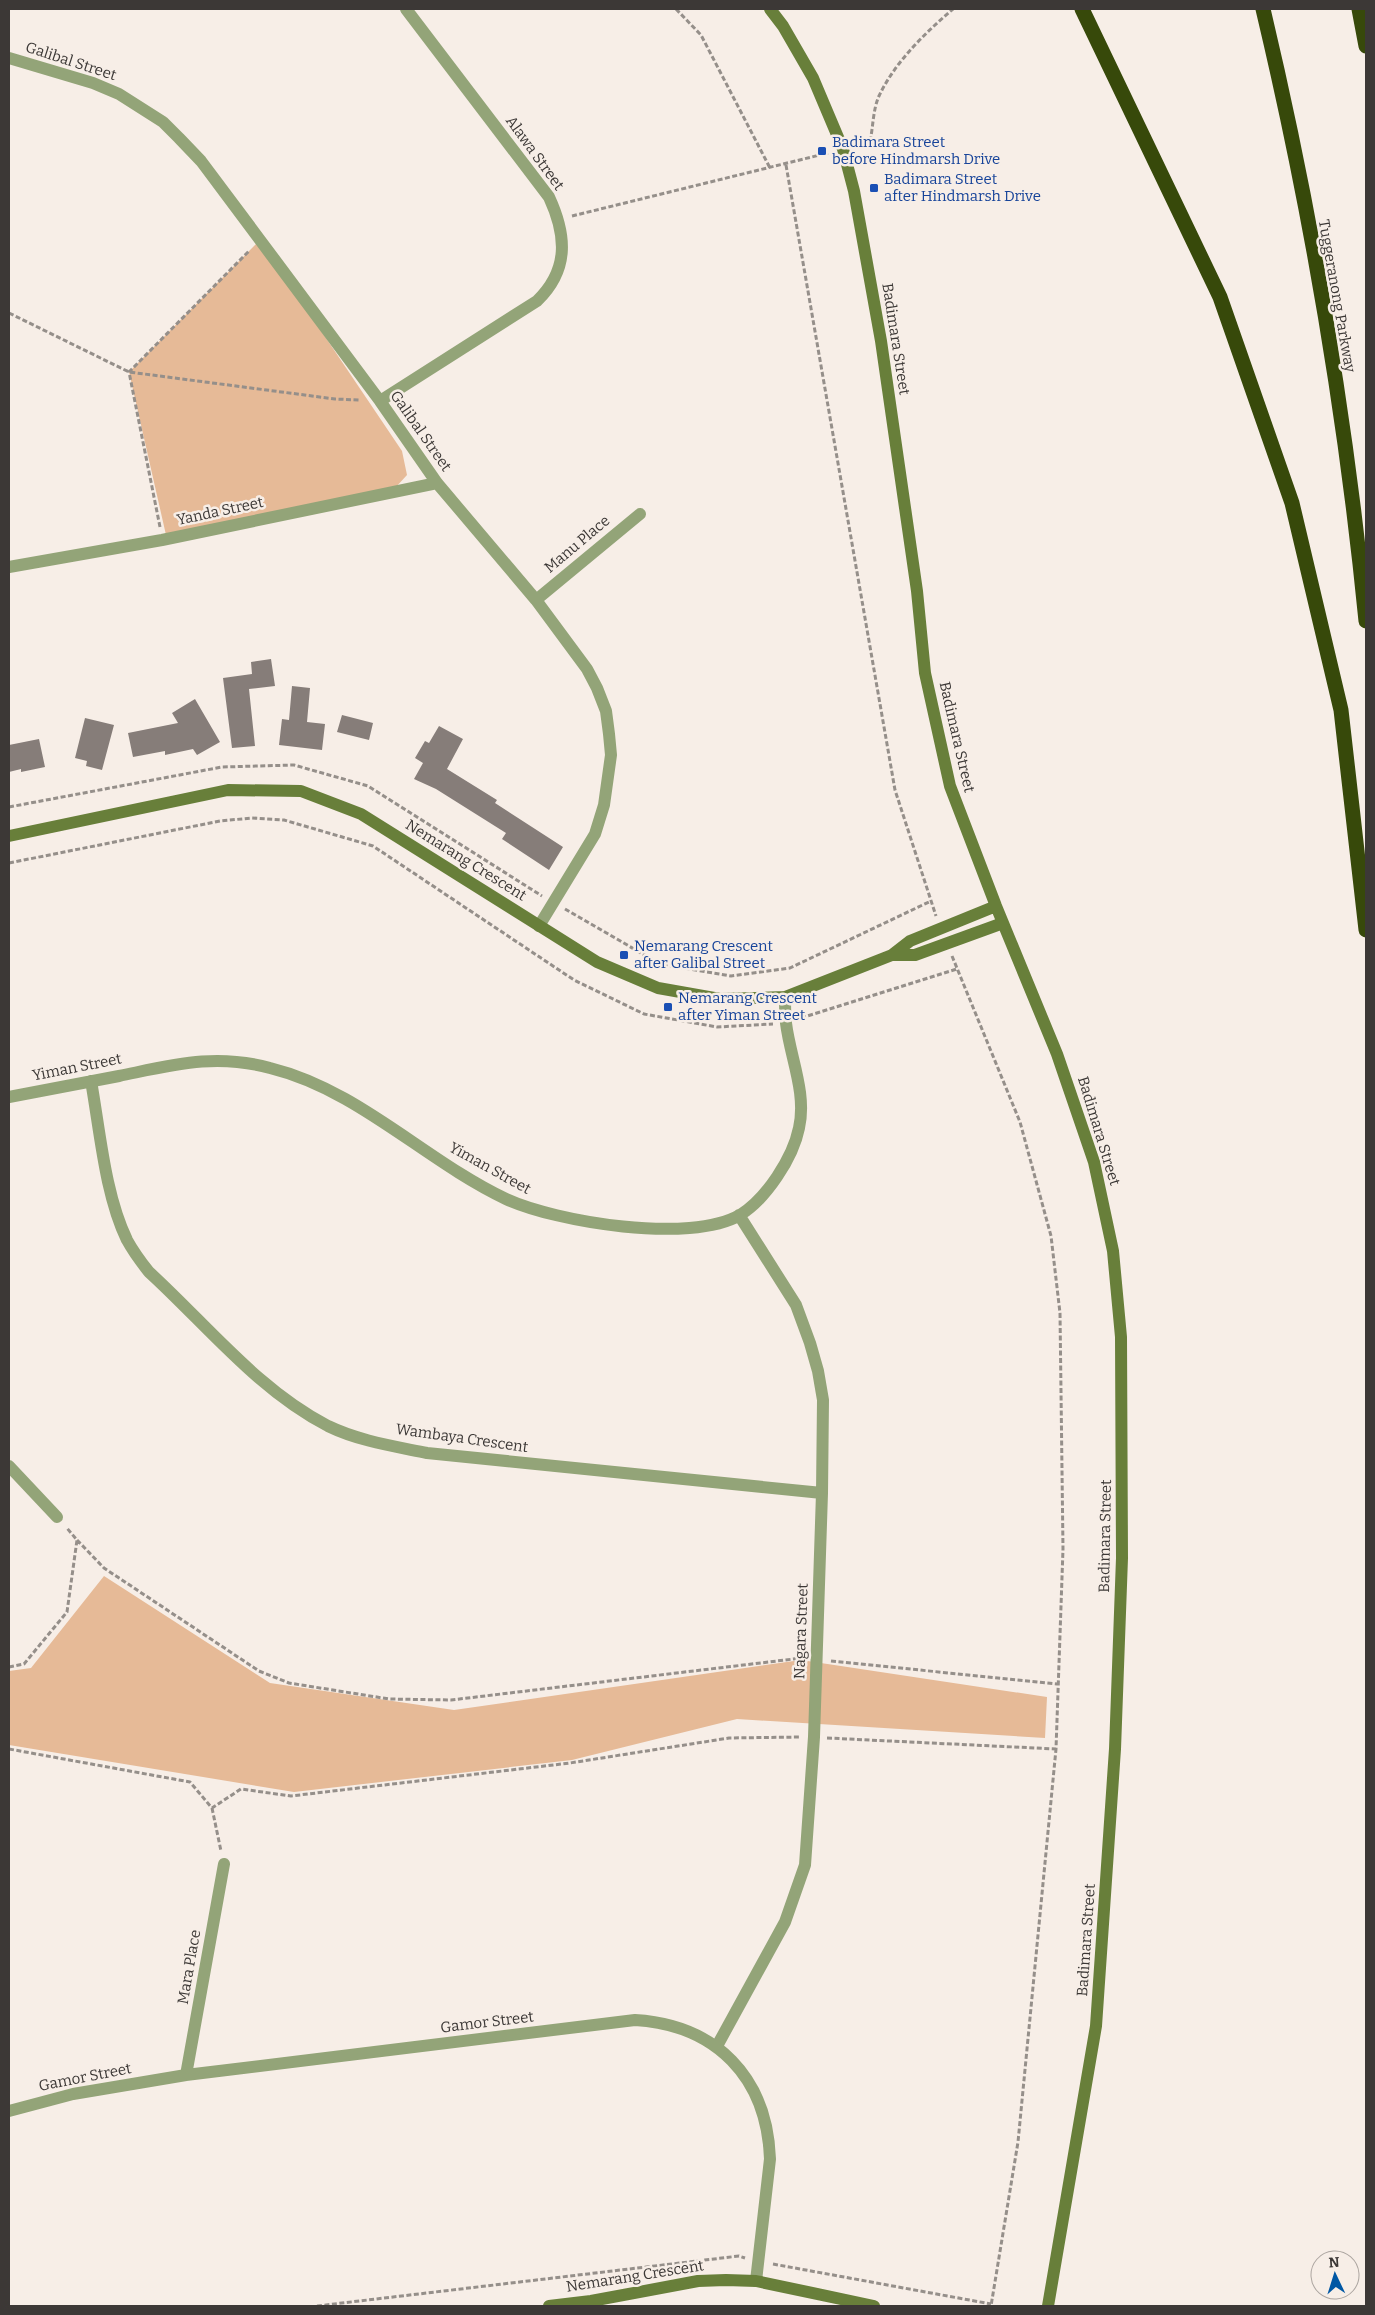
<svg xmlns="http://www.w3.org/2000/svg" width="1375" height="2315" viewBox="0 0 1375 2315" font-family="Bitter,serif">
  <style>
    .green { fill: #e6ba97 }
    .building { fill: #867d79 }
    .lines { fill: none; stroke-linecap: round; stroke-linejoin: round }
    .path { stroke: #958f8a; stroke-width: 3; stroke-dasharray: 5 2.5; stroke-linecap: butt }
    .street { stroke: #93a478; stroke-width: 12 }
    .secondary { stroke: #687f3a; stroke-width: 12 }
    .highway { stroke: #37490a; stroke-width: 15 }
    .transit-dot { fill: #1a4fb4; stroke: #f7eee7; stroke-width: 2 }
    .labels { text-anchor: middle; stroke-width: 5; stroke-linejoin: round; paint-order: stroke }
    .street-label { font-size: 15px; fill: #3c3836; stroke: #f7eee7 }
    .transit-label { font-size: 15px; fill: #164399; stroke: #f7eee7; text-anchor: start }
  </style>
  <rect width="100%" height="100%" fill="#f7eee7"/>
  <path class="green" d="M260 240 402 451 407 475 395 488 166 535 129 372Z
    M104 1576 270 1683 454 1710 801 1660 1047 1697 1045 1738 737 1719 572 1760 294 1792 9 1745V1671L31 1668Z"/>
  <path class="building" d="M271 659 275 686 249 689 255 746 232 748 223 678 252 674 251 662Z
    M292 686 310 688 307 722 325 724 322 750 279 745 282 719 289 720Z
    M195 699 220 742 197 755 193 749 165 755V751L133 757 128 733 178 723 172 713Z
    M342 715 373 723 369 740 337 732Z
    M85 718 114 725 102 770 86 766 87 761 75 758Z
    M439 726 463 739 447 769 497 800 495 803 563 847 549 870 502 839 506 833 436 789 414 779 423 763 415 758 425 741 429 743Z
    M39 739 45 767 21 772V769L9 772V745Z"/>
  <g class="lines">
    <path class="path" d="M676 9 701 35 770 168
      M856 145 870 142C873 128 873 109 879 96 895 62 925 33 953 9
      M786 165 895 790 936 916
      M572 216 828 153
      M9 313 129 372 335 399 360 400
      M160 527 129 372 249 251
      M9 807 222 767 294 765 368 786 542 896
      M9 863 220 821 252 818 284 820 373 846 574 980 644 1014 717 1027 773 1024
      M565 909 660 964 731 976 790 968 931 901
      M952 956 1020 1122 1051 1236 1060 1313 1063 1549 1056 1749 1018 2142 991 2306
      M801 1018 957 969
      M77 1540 104 1568 259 1671 289 1683 389 1699 451 1700 802 1658
      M831 1661 1057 1684
      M9 1667 24 1664 67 1612 77 1540 66 1527
      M827 1738 1056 1749
      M9 1749 190 1782 212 1808 241 1789 291 1796 570 1763 729 1738 801 1737
      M212 1808 221 1851
      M773 2264 991 2304
      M317 2306 739 2256 745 2258"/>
    <path class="street" d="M9 58 93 83 119 94 163 122 179 138 201 161 260 240 380 401 437 483 536 600 587 669 597 688 606 711 609 734 611 755 604 805 595 834 539 926
      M380 401 537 301C569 270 567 236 549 197L406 9
      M9 567 162 540 437 483
      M536 600 640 514
      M91 1081C100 1131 105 1195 127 1240 133 1251 141 1262 149 1272 206 1324 258 1390 328 1426 359 1441 393 1446 427 1453L822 1493
      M9 1097C45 1090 82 1083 119 1076 173 1065 215 1053 270 1068 359 1090 424 1160 506 1199 556 1222 690 1244 740 1215 766 1199 793 1158 799 1128 807 1093 790 1057 786 1023 785 1014 785 1006 785 997
      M9 1466 57 1517
      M717 2046 785 1922 805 1865 814 1737 822 1493 823 1400 818 1371 810 1343 796 1305 739 1215
      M186 2075 224 1864
      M9 2111 73 2094 186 2075 635 2020C716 2025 767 2077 770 2159L756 2281"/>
    <path class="secondary" d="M770 9 783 26 813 78 843 149 854 191 881 341 917 591 925 673 950 786 996 906 1057 1054 1094 1162 1113 1251 1121 1337 1122 1558 1115 1749 1096 2026 1048 2306
      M9 836 228 790 301 791 361 814 597 962 658 988 720 999 785 997 892 955 910 941 996 906
      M892 955H915L1003 923
      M549 2306 591 2301 698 2281 726 2280 756 2281 874 2306"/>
    <path class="highway" d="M1082 9 1220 297 1292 503 1341 710 1366 930
      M1263 9C1310 207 1346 418 1366 621
      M1359 9 1366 46"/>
  </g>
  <g class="transit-dot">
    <rect x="817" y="146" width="10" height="10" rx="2.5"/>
    <rect x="869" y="183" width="10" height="10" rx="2.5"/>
    <rect x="619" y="950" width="10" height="10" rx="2.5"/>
    <rect x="663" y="1002" width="10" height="10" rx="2.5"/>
  </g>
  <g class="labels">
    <g class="street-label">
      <text transform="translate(71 61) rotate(18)" y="5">Galibal Street</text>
      <text transform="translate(535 153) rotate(54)" y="5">Alawa Street</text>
      <text transform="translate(1337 296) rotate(80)" y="5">Tuggeranong Parkway</text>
      <text transform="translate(896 339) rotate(81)" y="5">Badimara Street</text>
      <text transform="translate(421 431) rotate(55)" y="5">Galibal Street</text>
      <text transform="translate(220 511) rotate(-12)" y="5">Yanda Street</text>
      <text transform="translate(577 544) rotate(-40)" y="5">Manu Place</text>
      <text transform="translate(957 737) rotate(77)" y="5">Badimara Street</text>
      <text transform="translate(466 860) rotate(32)" y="5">Nemarang Crescent</text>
      <text transform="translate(77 1067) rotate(-11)" y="5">Yiman Street</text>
      <text transform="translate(1099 1131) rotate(73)" y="5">Badimara Street</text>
      <text transform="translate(490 1168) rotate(29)" y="5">Yiman Street</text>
      <text transform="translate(462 1438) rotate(8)" y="5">Wambaya Crescent</text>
      <text transform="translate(1105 1536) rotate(-89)" y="5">Badimara Street</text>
      <text transform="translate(801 1631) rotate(-88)" y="5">Nagara Street</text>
      <text transform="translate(1086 1940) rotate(-86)" y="5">Badimara Street</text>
      <text transform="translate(189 1967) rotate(-80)" y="5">Mara Place</text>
      <text transform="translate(487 2022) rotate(-7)" y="5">Gamor Street</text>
      <text transform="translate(85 2077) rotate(-11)" y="5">Gamor Street</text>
      <text transform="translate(635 2276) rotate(-9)" y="5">Nemarang Crescent</text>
    </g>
    <g class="transit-label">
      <text x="832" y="147">Badimara Street<tspan x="832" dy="17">before Hindmarsh Drive</tspan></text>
      <text x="884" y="184">Badimara Street<tspan x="884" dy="17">after Hindmarsh Drive</tspan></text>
      <text x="634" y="951">Nemarang Crescent<tspan x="634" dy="17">after Galibal Street</tspan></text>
      <text x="678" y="1003">Nemarang Crescent<tspan x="678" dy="17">after Yiman Street</tspan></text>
    </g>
  </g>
  <rect width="1375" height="2315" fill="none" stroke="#3c3836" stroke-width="20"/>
  <g transform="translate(1335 2275) rotate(356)"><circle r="24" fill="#f7eee7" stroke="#aca5a0"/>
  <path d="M0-4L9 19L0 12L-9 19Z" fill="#0057a4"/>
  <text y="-8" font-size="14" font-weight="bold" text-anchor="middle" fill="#3c3836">N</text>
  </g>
</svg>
